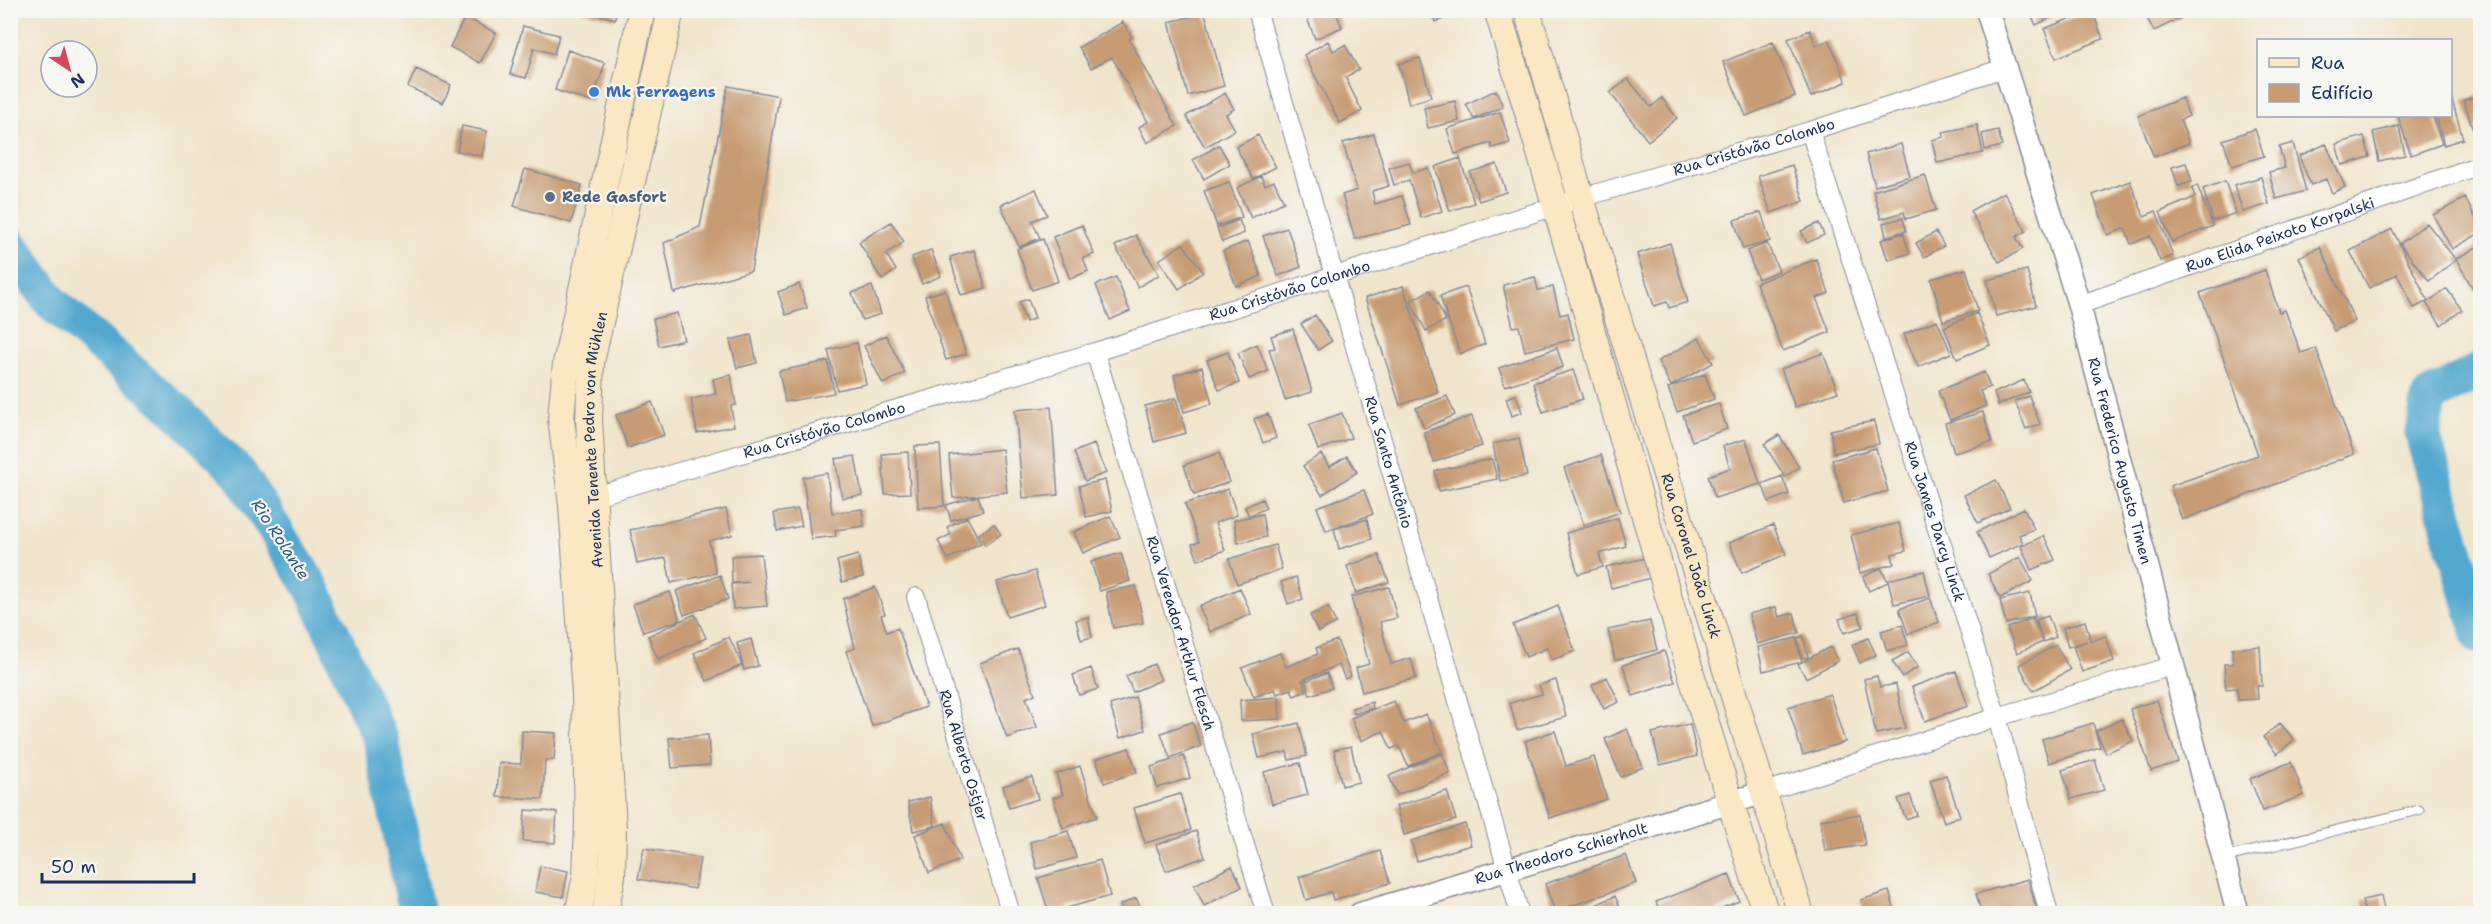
<svg xmlns="http://www.w3.org/2000/svg" width="2491" height="924" viewBox="0 0 2491 924" font-family="'Shantell Sans',sans-serif">
  <style>
    .lines { fill: none; stroke-linecap: round; stroke-linejoin: round }
    .river { stroke: #53a8cf; stroke-width: 36 }
    .building { fill: #c79c75 }
    .service-casing { stroke: #868a95; stroke-width: 11 }
    .minor-casing { stroke: #868a95; stroke-width: 20 }
    .tertiary-casing { stroke: #868a95; stroke-width: 25 }
    .secondary-casing { stroke: #868a95; stroke-width: 28 }
    .service { stroke: #fff; stroke-width: 9 }
    .minor { stroke: #fff; stroke-width: 18 }
    .tertiary { stroke: #fff; stroke-width: 22 }
    .secondary { stroke: #fae7c3; stroke-width: 26 }
    .shop-dot { fill: #3f7fe0; stroke: #f6f6f2; stroke-width: 2 }
    .service-dot { fill: #5c6f8a; stroke: #f6f6f2; stroke-width: 2 }
    .labels { text-anchor: middle; stroke-width: 4.5; stroke-linejoin: round; paint-order: stroke }
    .shop-label { font-size: 15px; font-weight: bold; fill: #366cbe; stroke: #f6f6f2; text-anchor: start }
    .street-label { font-size: 15px; fill: #1b2f5e; stroke: #f6f6f2 }
    .service-label { font-size: 15px; font-weight: bold; fill: #4e5e75; stroke: #f6f6f2; text-anchor: start }
    .water-label { font-size: 16px; font-style: italic; fill: #2f5986; stroke: #f6f6f2 }
  </style>
  <rect width="100%" height="100%" fill="#f6f6f2"/>
  <filter id="ink" filterUnits="userSpaceOnUse"><feTurbulence type="fractalNoise" baseFrequency=".0167" numOctaves="2"/><feDisplacementMap in="SourceGraphic" scale="12" xChannelSelector="R" yChannelSelector="G"/><feConvolveMatrix kernelMatrix="1 2 1 2 8 2 1 2 1" color-interpolation-filters="sRGB"/></filter>
  <filter id="wash" filterUnits="userSpaceOnUse"><feTurbulence type="fractalNoise" baseFrequency=".008" numOctaves="4" result="noise"/><feDisplacementMap in="SourceGraphic" scale="24" xChannelSelector="R" yChannelSelector="G"/><feGaussianBlur stdDeviation="1.35" result="paint"/><feColorMatrix in="noise" values="0 0 0 0 0 0 0 0 0 0 0 0 0 0 0 0 0 1.4 0 .05"/><feComposite in="paint" operator="in"/></filter>
  <g filter="url(#wash)">
    <rect width="100%" height="100%" fill="#f0e5cc"/>
    <g class="lines">
      <path class="river" d="M10 244 51 302 173 408 239 473 312 588 381 740 417 914
        M2480 370 2429 397 2423 436 2480 636"/>
    </g>
    <g id="blocks">
      <path class="building" d="M577 10H616L615 19Z
        M1304 10H1335L1342 27 1315 39Z
        M1431 10H1467V11L1435 22Z
        M2029 10H2066L2036 25Z
        M2092 10 2103 39 2056 58 2044 29Z
        M2162 10H2177L2181 18 2154 31 2147 18Z
        M1205 13 1224 86 1188 96 1169 22Z
        M465 17 496 33 480 63 450 47Z
        M1123 22 1132 37 1129 39 1177 126 1147 143 1139 127 1148 122 1112 57 1091 68 1079 47Z
        M523 26 559 35 554 54 534 48 526 78 510 74Z
        M1810 30 1816 46 1829 40 1846 82 1811 97 1788 39Z
        M1328 41 1333 51 1345 45 1359 70 1345 77 1362 111 1340 123 1304 55Z
        M1773 42 1795 96 1746 116 1723 62Z
        M568 50 605 63 592 102 555 90Z
        M1420 58 1431 97 1409 104 1399 64Z
        M416 69 451 85 443 103 408 87Z
        M1628 79 1651 107 1662 98 1677 118 1648 141 1610 93Z
        M728 86 779 96 751 271 674 293 664 243 700 227Z
        M1496 90 1503 107 1474 119 1466 104Z
        M1225 93 1234 109 1226 114 1235 130 1205 147 1186 116Z
        M2480 95V128L2473 130 2464 100Z
        M2451 96 2463 139 2444 145 2436 116H2450Z
        M2182 98 2189 116 2180 120 2189 143 2154 157 2138 116Z
        M1455 101 1459 121 1428 128 1424 108Z
        M1500 112 1510 143 1492 148 1491 143 1455 154 1447 129Z
        M2398 116H2433L2442 144 2411 155Z
        M1977 125 1983 153 1937 163 1932 140 1944 137 1943 132Z
        M462 126 487 131 482 156 457 151Z
        M2399 126 2405 155 2379 161 2373 132Z
        M2255 129 2264 156 2232 166 2223 140Z
        M1998 130 2002 146 1985 150 1982 134Z
        M1374 134 1389 186 1372 191 1375 204 1402 196 1411 225 1355 239 1342 195 1357 190 1343 143Z
        M1258 135 1276 167 1253 179 1236 147Z
        M2364 136 2370 157 2342 165 2336 144Z
        M2293 143 2306 191 2276 199 2269 172 2285 168 2279 147Z
        M1901 144 1910 176 1875 186 1866 154Z
        M2326 144 2345 187 2332 193 2326 179 2311 185 2299 156Z
        M1219 145 1230 164 1204 179 1193 160Z
        M1460 158 1474 203 1450 211 1435 167Z
        M1409 162 1413 173 1428 168 1442 211 1421 218 1409 180 1394 185 1389 168Z
        M2186 163 2192 182 2178 186 2172 167Z
        M1497 164 1506 192 1479 201 1470 172Z
        M1792 165 1804 201 1771 213 1758 176Z
        M525 169 582 185 571 223 514 206Z
        M1925 175 1936 210 1906 219 1904 212 1881 219 1873 191Z
        M1261 176 1265 185 1274 181 1284 202 1251 218 1237 188Z
        M2261 177 2269 204 2243 212 2234 185Z
        M2130 181 2144 216 2156 211 2173 256 2160 261 2150 236 2131 244 2125 228 2108 235 2093 195Z
        M2225 181 2236 213 2213 221 2203 189Z
        M1229 182 1242 217 1217 226 1204 191Z
        M2197 185 2213 226 2172 242 2160 212 2195 197 2192 188Z
        M1036 189 1047 215 1032 221 1040 238 1019 247 1001 205Z
        M2004 192 2026 231 2016 237 2023 249 1999 262 1970 211Z
        M2465 198 2480 227V233L2452 249 2433 215Z
        M1761 212 1770 241 1743 249 1734 220Z
        M1903 218 1906 231 1886 237 1883 223Z
        M1239 220 1244 233 1222 242 1217 228Z
        M891 222 904 242 886 254 896 270 882 280 859 242Z
        M1819 223 1824 235 1807 243 1801 231Z
        M2427 223 2456 260 2429 281 2400 244Z
        M1082 225 1094 254 1083 258 1088 271 1070 279 1053 237Z
        M1287 228 1301 267 1278 276 1263 236Z
        M2392 229 2428 301 2414 308 2397 274 2369 288 2350 251Z
        M1936 232 1944 246 1924 257 1916 243Z
        M1903 233 1910 253 1888 260 1881 240Z
        M1136 235 1159 275 1138 287 1115 246Z
        M1043 239 1058 281 1032 290 1017 249Z
        M1248 241 1261 276 1236 286 1223 251Z
        M1670 243 1688 302 1669 308 1667 302 1654 306 1637 254Z
        M1767 243 1779 271 1758 279 1747 251Z
        M1183 244 1203 272 1179 289 1159 260Z
        M2480 245V289L2475 292 2456 259Z
        M2320 247 2355 321 2334 331 2299 257Z
        M931 250 941 276 922 284 912 257Z
        M974 250 986 288 961 295 950 257Z
        M1816 259 1829 293 1816 298 1830 332 1783 351 1756 283Z
        M1966 269 1978 311 1943 321 1931 279Z
        M2027 270 2036 306 1996 316 1987 280Z
        M2265 270 2279 312 2285 310 2301 353 2316 348 2354 454 2182 520 2170 486 2258 455 2200 293Z
        M1116 277 1130 311 1110 320 1096 285Z
        M1535 277 1538 290 1553 287 1560 315 1568 313 1574 339 1525 351 1519 326 1513 327 1503 285Z
        M799 284 807 308 786 315 778 292Z
        M872 286 881 314 862 320 852 293Z
        M1403 286 1438 392 1400 405 1365 298Z
        M1466 287 1485 344 1460 354 1440 296Z
        M2447 289 2462 310 2441 325 2426 303Z
        M945 290 966 354 946 360 925 296Z
        M1430 290 1446 320 1426 331 1410 301Z
        M1028 299 1035 318 1026 322 1019 302Z
        M677 313 684 340 659 346 653 319Z
        M1977 313 1990 345 1957 359 1944 327Z
        M1315 315 1332 341 1318 350 1301 324Z
        M1937 320 1951 353 1918 367 1904 334Z
        M1293 329 1312 392 1285 400 1269 349 1275 348 1271 336Z
        M751 335 757 363 737 368 730 340Z
        M886 335 905 373 883 384 864 346Z
        M1699 338 1713 363 1671 386 1658 361Z
        M857 343 866 384 837 390 828 350Z
        M1257 344 1268 371 1249 379 1238 353Z
        M1557 348 1563 367 1505 386 1499 368Z
        M1228 352 1239 383 1219 390 1207 360Z
        M1823 353 1838 392 1795 407 1781 369Z
        M828 361 834 393 785 402 779 371Z
        M1202 367 1212 404 1184 412 1174 375Z
        M1573 370 1583 399 1543 412 1533 383Z
        M1984 372 1990 387 1980 391 1986 406 1950 420 1938 391Z
        M1705 374 1714 399 1677 412 1668 388Z
        M731 375 736 405 731 406 734 426 697 433 691 399 716 394 713 379Z
        M2024 380 2029 392 1998 405 1994 393Z
        M1516 395 1522 412 1512 416 1506 398Z
        M1447 396 1455 415 1424 428 1416 408Z
        M2029 396 2040 424 2026 429 2015 401Z
        M1176 398 1186 433 1154 442 1145 406Z
        M652 402 664 435 628 448 616 415Z
        M1719 404 1727 429 1692 441 1683 415Z
        M1051 407 1058 495 1023 498 1015 410Z
        M1983 412 1992 442 1954 453 1945 423Z
        M1342 413 1351 438 1318 450 1309 425Z
        M1268 414 1276 438 1263 443 1254 419Z
        M1472 416 1482 446 1434 462 1424 432Z
        M1874 421 1879 444 1834 453 1830 430Z
        M1779 435 1799 467 1785 477 1764 444Z
        M1519 438 1527 476 1500 481 1493 444Z
        M1746 439 1760 484 1715 498 1708 476 1730 468 1723 446Z
        M1094 444 1106 473 1085 481 1074 452Z
        M940 445 944 506 918 508 915 446Z
        M1876 448 1888 491 1844 503 1832 460Z
        M1002 449 1007 492 953 498 949 455Z
        M908 452 910 493 885 494 882 454Z
        M1219 453 1229 482 1194 495 1184 465Z
        M1321 454 1329 467 1347 456 1357 472 1322 495 1303 466Z
        M1601 455 1620 512 1584 525 1564 468Z
        M855 456 862 495 842 498 835 459Z
        M1492 459 1497 479 1439 491 1435 471Z
        M827 473 832 513 862 509 864 526 835 530 836 536 811 539 803 477Z
        M1782 476 1789 494 1769 502 1762 484Z
        M1105 480 1112 511 1086 517 1079 486Z
        M1996 480 2010 508 1978 523 1964 495Z
        M1228 489 1237 515 1215 523 1225 550 1198 560 1192 544 1199 542 1185 504Z
        M1364 490 1373 514 1326 531 1317 507Z
        M978 496 983 511 951 520 946 505Z
        M1262 499 1266 508 1249 516 1245 507Z
        M2024 508 2034 529 2019 535 2023 543 1989 558 1977 532Z
        M726 509 732 535 709 541 716 573 671 583 666 558 637 564 630 530Z
        M798 509 802 526 777 531 774 513Z
        M1262 514 1266 537 1238 543 1234 520Z
        M1110 516 1120 537 1083 553 1074 532Z
        M967 517 981 543 948 559 938 541 951 534 947 527Z
        M1618 518 1626 546 1599 554 1603 567 1578 574 1566 533Z
        M1367 519 1372 539 1339 549 1334 529Z
        M1899 523 1906 551 1892 554 1894 564 1860 573 1851 535Z
        M994 524 1001 534 985 545 979 534Z
        M1773 525 1786 554 1742 573 1729 543Z
        M2044 536 2055 560 2031 570 2021 546Z
        M1275 545 1282 569 1237 584 1229 559Z
        M1121 553 1130 581 1100 591 1091 562Z
        M761 554 767 606 733 609 731 584 750 582 732 583 731 556Z
        M858 555 863 577 842 582 837 561Z
        M1379 555 1389 582 1356 593 1347 566Z
        M1650 557 1655 577 1611 588 1606 567Z
        M2020 557 2033 581 2000 598 1988 574Z
        M1881 568 1888 582 1869 591 1863 577Z
        M1035 571 1045 605 1007 617 997 582Z
        M1924 571 1930 596 1894 604 1888 580Z
        M720 575 728 599 684 615 676 591Z
        M1296 577 1303 599 1288 604 1281 582Z
        M1136 586 1143 623 1113 628 1106 592Z
        M875 587 885 614 881 615 887 632 898 628 926 707 872 726 846 651 855 648 843 599Z
        M1389 587 1397 618 1380 622 1391 664 1411 658 1416 678 1362 692 1356 668 1369 664 1351 597Z
        M1240 588 1251 614 1210 632 1199 606Z
        M670 592 680 620 643 632 633 604Z
        M2030 593 2035 616 2006 624 2000 600Z
        M1930 598 1939 622 1908 634 1899 609Z
        M1558 606 1575 651 1552 660 1547 648 1526 657 1513 625Z
        M1328 607 1336 623 1318 632 1310 615Z
        M1776 607 1779 617 1794 613 1799 633 1757 644 1749 614Z
        M1858 613 1863 627 1844 633 1839 619Z
        M695 614 706 638 658 659 648 636Z
        M2048 616 2056 637 2043 642 2036 620Z
        M1088 617 1092 637 1081 640 1076 620Z
        M2033 618 2043 642 2017 653 2007 628Z
        M1650 621 1657 650 1615 660 1608 630Z
        M2085 621 2091 641 2106 636 2114 661 2082 672 2073 646 2087 641 2068 647 2063 628Z
        M1902 625 1908 645 1887 651 1881 631Z
        M1803 636 1808 657 1802 658 1797 638Z
        M729 637 742 665 707 681 694 653Z
        M1796 638 1802 662 1763 671 1758 647Z
        M1868 638 1876 655 1860 663 1852 645Z
        M751 639 758 666 744 670 737 643Z
        M1337 640 1351 676 1345 679 1339 665 1302 680 1306 691 1294 696 1291 689 1277 694 1275 689 1254 697 1242 668 1280 653 1286 667 1318 654 1316 648Z
        M2056 645 2070 670 2033 691 2019 665Z
        M2260 646 2262 686H2257L2258 699 2238 700 2237 688 2226 689 2224 664H2233L2232 649Z
        M1830 647 1838 661 1806 678 1798 664Z
        M1018 649 1035 694 1026 698 1037 727 1007 738 980 663Z
        M1664 651 1675 682 1633 696 1623 665Z
        M1908 652 1918 667 1902 677 1892 661Z
        M1154 664 1161 680 1133 692 1126 676Z
        M1091 668 1098 689 1079 695 1073 675Z
        M1956 671 1968 706 1925 721 1912 687Z
        M1327 673 1332 688 1310 695 1305 681Z
        M1877 676 1880 687 1896 684 1905 728 1876 734 1864 679Z
        M1607 677 1619 702 1604 709 1592 685Z
        M1556 680 1566 717 1517 730 1510 703 1542 694 1539 685Z
        M1830 694 1845 742 1803 755 1788 707Z
        M1135 697 1145 730 1120 738 1110 705Z
        M1279 697 1280 719 1241 721 1240 700Z
        M2157 700 2178 762 2151 771 2130 709Z
        M1394 701 1404 723 1426 714 1442 752 1408 766 1399 746 1391 749 1383 731 1361 741 1351 718Z
        M1372 702 1373 708 1354 714 1352 708Z
        M2122 719 2133 741 2106 753 2096 731Z
        M1192 722 1201 746 1170 758 1161 733Z
        M1299 723 1307 756 1289 760 1287 752 1259 758 1253 734Z
        M2093 723 2100 747 2049 763 2042 739Z
        M2280 723 2294 740 2277 754 2263 737Z
        M1690 724 1697 756 1660 765 1652 733Z
        M1627 729 1643 767 1621 777 1605 739Z
        M522 731 556 733 554 760H545L543 799 497 797 499 763 521 764Z
        M1555 731 1566 766 1594 757 1607 799 1550 818 1525 741Z
        M708 735 710 765 672 768 669 738Z
        M1351 746 1359 782 1342 786 1334 750Z
        M1129 748 1137 772 1104 783 1096 759Z
        M1442 753 1450 773 1397 795 1389 776Z
        M1184 756 1190 778 1157 788 1151 767Z
        M2095 760 2104 790 2071 799 2062 770Z
        M2291 762 2304 795 2263 811 2250 779Z
        M1300 763 1308 795 1272 804 1264 772Z
        M1080 766 1097 817 1063 828 1053 798 1063 795 1056 774Z
        M1946 775 1960 816 1944 822 1930 780Z
        M1032 777 1038 799 1009 808 1003 786Z
        M1447 791 1456 820 1404 835 1396 806Z
        M1180 794 1191 830 1145 843 1134 808Z
        M1910 795 1917 815 1906 819 1898 799Z
        M930 797 935 826 913 831 908 802Z
        M525 810 557 812 555 843 523 841Z
        M1860 814 1865 845 1825 851 1820 820Z
        M945 823 960 860 929 873 915 835Z
        M1465 824 1471 845 1417 861 1411 841Z
        M1068 831 1076 858 1037 869 1030 842Z
        M1196 831 1205 857 1166 871 1156 845Z
        M644 848 700 858 695 889 638 879Z
        M1380 851 1390 883 1333 900 1331 892 1306 900 1299 877Z
        M1626 855 1636 883 1555 912 1545 884Z
        M1100 860 1110 896 1049 913 1038 878Z
        M540 866 568 871 563 897 535 892Z
        M1232 866 1242 887 1204 906 1194 885Z
        M1729 874 1739 901 1707 914H1660L1656 902Z
        M2028 879 2037 911 2028 914H1982L1976 894Z
        M1889 891 1896 914H1850L1864 909 1861 900Z
        M1615 896 1623 914H1576Z
        M2381 896 2385 914H2365L2362 900Z
        M1136 898 1144 914H1124L1120 905Z"/>
    </g>
  </g>
  <g filter="url(#ink)">
    <use href="#blocks" fill-opacity="0" stroke="#868a95" stroke-width="1.5"/>
    <g class="lines">
      <g class="service-casing">
        <path id="service" d="M2223 858 2419 810"/>
      </g>
      <g class="minor-casing">
        <g id="minor">
          <path id="s1" d="M1257 10 1520 914"/>
          <path id="s2" d="M1810 131 1997 717 2049 914"/>
          <path id="s3" d="M2079 305 2480 165"/>
          <path id="s4" d="M1095 352 1266 914"/>
          <path id="s5" d="M585 499 1095 352 1581 198 1810 131 2004 68"/>
          <path id="s6" d="M916 597 1011 914"/>
          <path d="M1762 793 1997 717 2172 666"/>
        </g>
      </g>
      <g class="tertiary-casing">
        <g id="tertiary">
          <path id="s7" d="M1987 10 2079 305 2238 914"/>
          <path id="s8" d="M1360 914 1762 793"/>
        </g>
      </g>
      <g class="secondary-casing">
        <g id="secondary">
          <path d="M1497 10C1590 311 1668 615 1766 914"/>
          <path id="s9" d="M1527 10 1581 198 1801 914"/>
          <path d="M578 914 586 876 588 820 585 694 572 505 561 419 566 363 642 10"/>
          <path id="s10" d="M605 914 612 876 613 827 589 421 591 362 671 10"/>
        </g>
      </g>
      <use href="#service" class="service"/>
      <use href="#minor" class="minor"/>
      <use href="#tertiary" class="tertiary"/>
      <use href="#secondary" class="secondary"/>
    </g>
  </g>
  <circle class="shop-dot" cx="594" cy="92" r="6"/>
  <circle class="service-dot" cx="550" cy="197" r="6"/>
  <g class="labels">
    <g class="shop-label">
      <text x="606" y="97">Mk Ferragens</text>
    </g>
    <g class="street-label">
      <text dy="5" stroke="none"><textPath href="#s5" startOffset="1221">Rua Cristóvão Colombo</textPath></text>
      <text dy="5" stroke="none"><textPath href="#s3" startOffset="213">Rua Elida Peixoto Korpalski</textPath></text>
      <text dy="5" stroke="none"><textPath href="#s5" startOffset="735">Rua Cristóvão Colombo</textPath></text>
      <text dy="5" stroke="none"><textPath href="#s5" startOffset="249">Rua Cristóvão Colombo</textPath></text>
      <text dy="5" stroke="none"><textPath href="#s10" startOffset="476">Avenida Tenente Pedro von Mühlen</textPath></text>
      <text dy="5" stroke="none"><textPath href="#s7" startOffset="470">Rua Frederico Augusto Timen</textPath></text>
      <text dy="5" stroke="none"><textPath href="#s1" startOffset="471">Rua Santo Antônio</textPath></text>
      <text dy="5" stroke="none"><textPath href="#s2" startOffset="410">Rua James Darcy Linck</textPath></text>
      <text dy="5" stroke="none"><textPath href="#s9" startOffset="570">Rua Coronel João Linck</textPath></text>
      <text dy="5" stroke="none"><textPath href="#s4" startOffset="294">Rua Vereador Arthur Flesch</textPath></text>
      <text dy="5" stroke="none"><textPath href="#s6" startOffset="165">Rua Alberto Ostjer</textPath></text>
      <text dy="5" stroke="none"><textPath href="#s8" startOffset="210">Rua Theodoro Schierholt</textPath></text>
    </g>
    <g class="service-label">
      <text x="562" y="202">Rede Gasfort</text>
    </g>
    <g class="water-label">
      <text transform="translate(281 539) rotate(57)" y="6">Rio Rolante</text>
    </g>
  </g>
  <rect width="2491" height="924" fill="none" stroke="#f6f6f2" stroke-width="36"/>
  <rect x="2257" y="39" width="195" height="78" fill="#f6f6f2" stroke="#9ea6b7" stroke-width="1.5"/>
  <rect x="2269" y="58" width="30" height="9" fill="#fae7c3" stroke="#9ea6b7" stroke-width="1.5"/>
  <text x="2311" y="69" font-size="18" fill="#1b2f5e">Rua</text>
  <rect x="2269" y="84" width="30" height="18" fill="#c79c75" stroke="#9ea6b7" stroke-width="1.5"/>
  <text x="2311" y="99" font-size="18" fill="#1b2f5e">Edifício</text>
  <g transform="translate(69 69) rotate(144)"><circle r="28" fill="#f6f6f2" stroke="#9ea6b7" stroke-width="1.5"/>
  <path d="M0-4.5L10 22L0 15L-10 22Z" fill="#d1495b"/>
  <text y="-9" font-size="16" font-weight="bold" text-anchor="middle" fill="#1b2f5e">N</text>
  </g>
  <path d="M42 873v9h152v-9" fill="none" stroke="#1b2f5e" stroke-width="3"/>
  <text x="51" y="873" font-size="18" fill="#1b2f5e" stroke="#f6f6f2" stroke-width="4.5" paint-order="stroke">50 m</text>
</svg>
